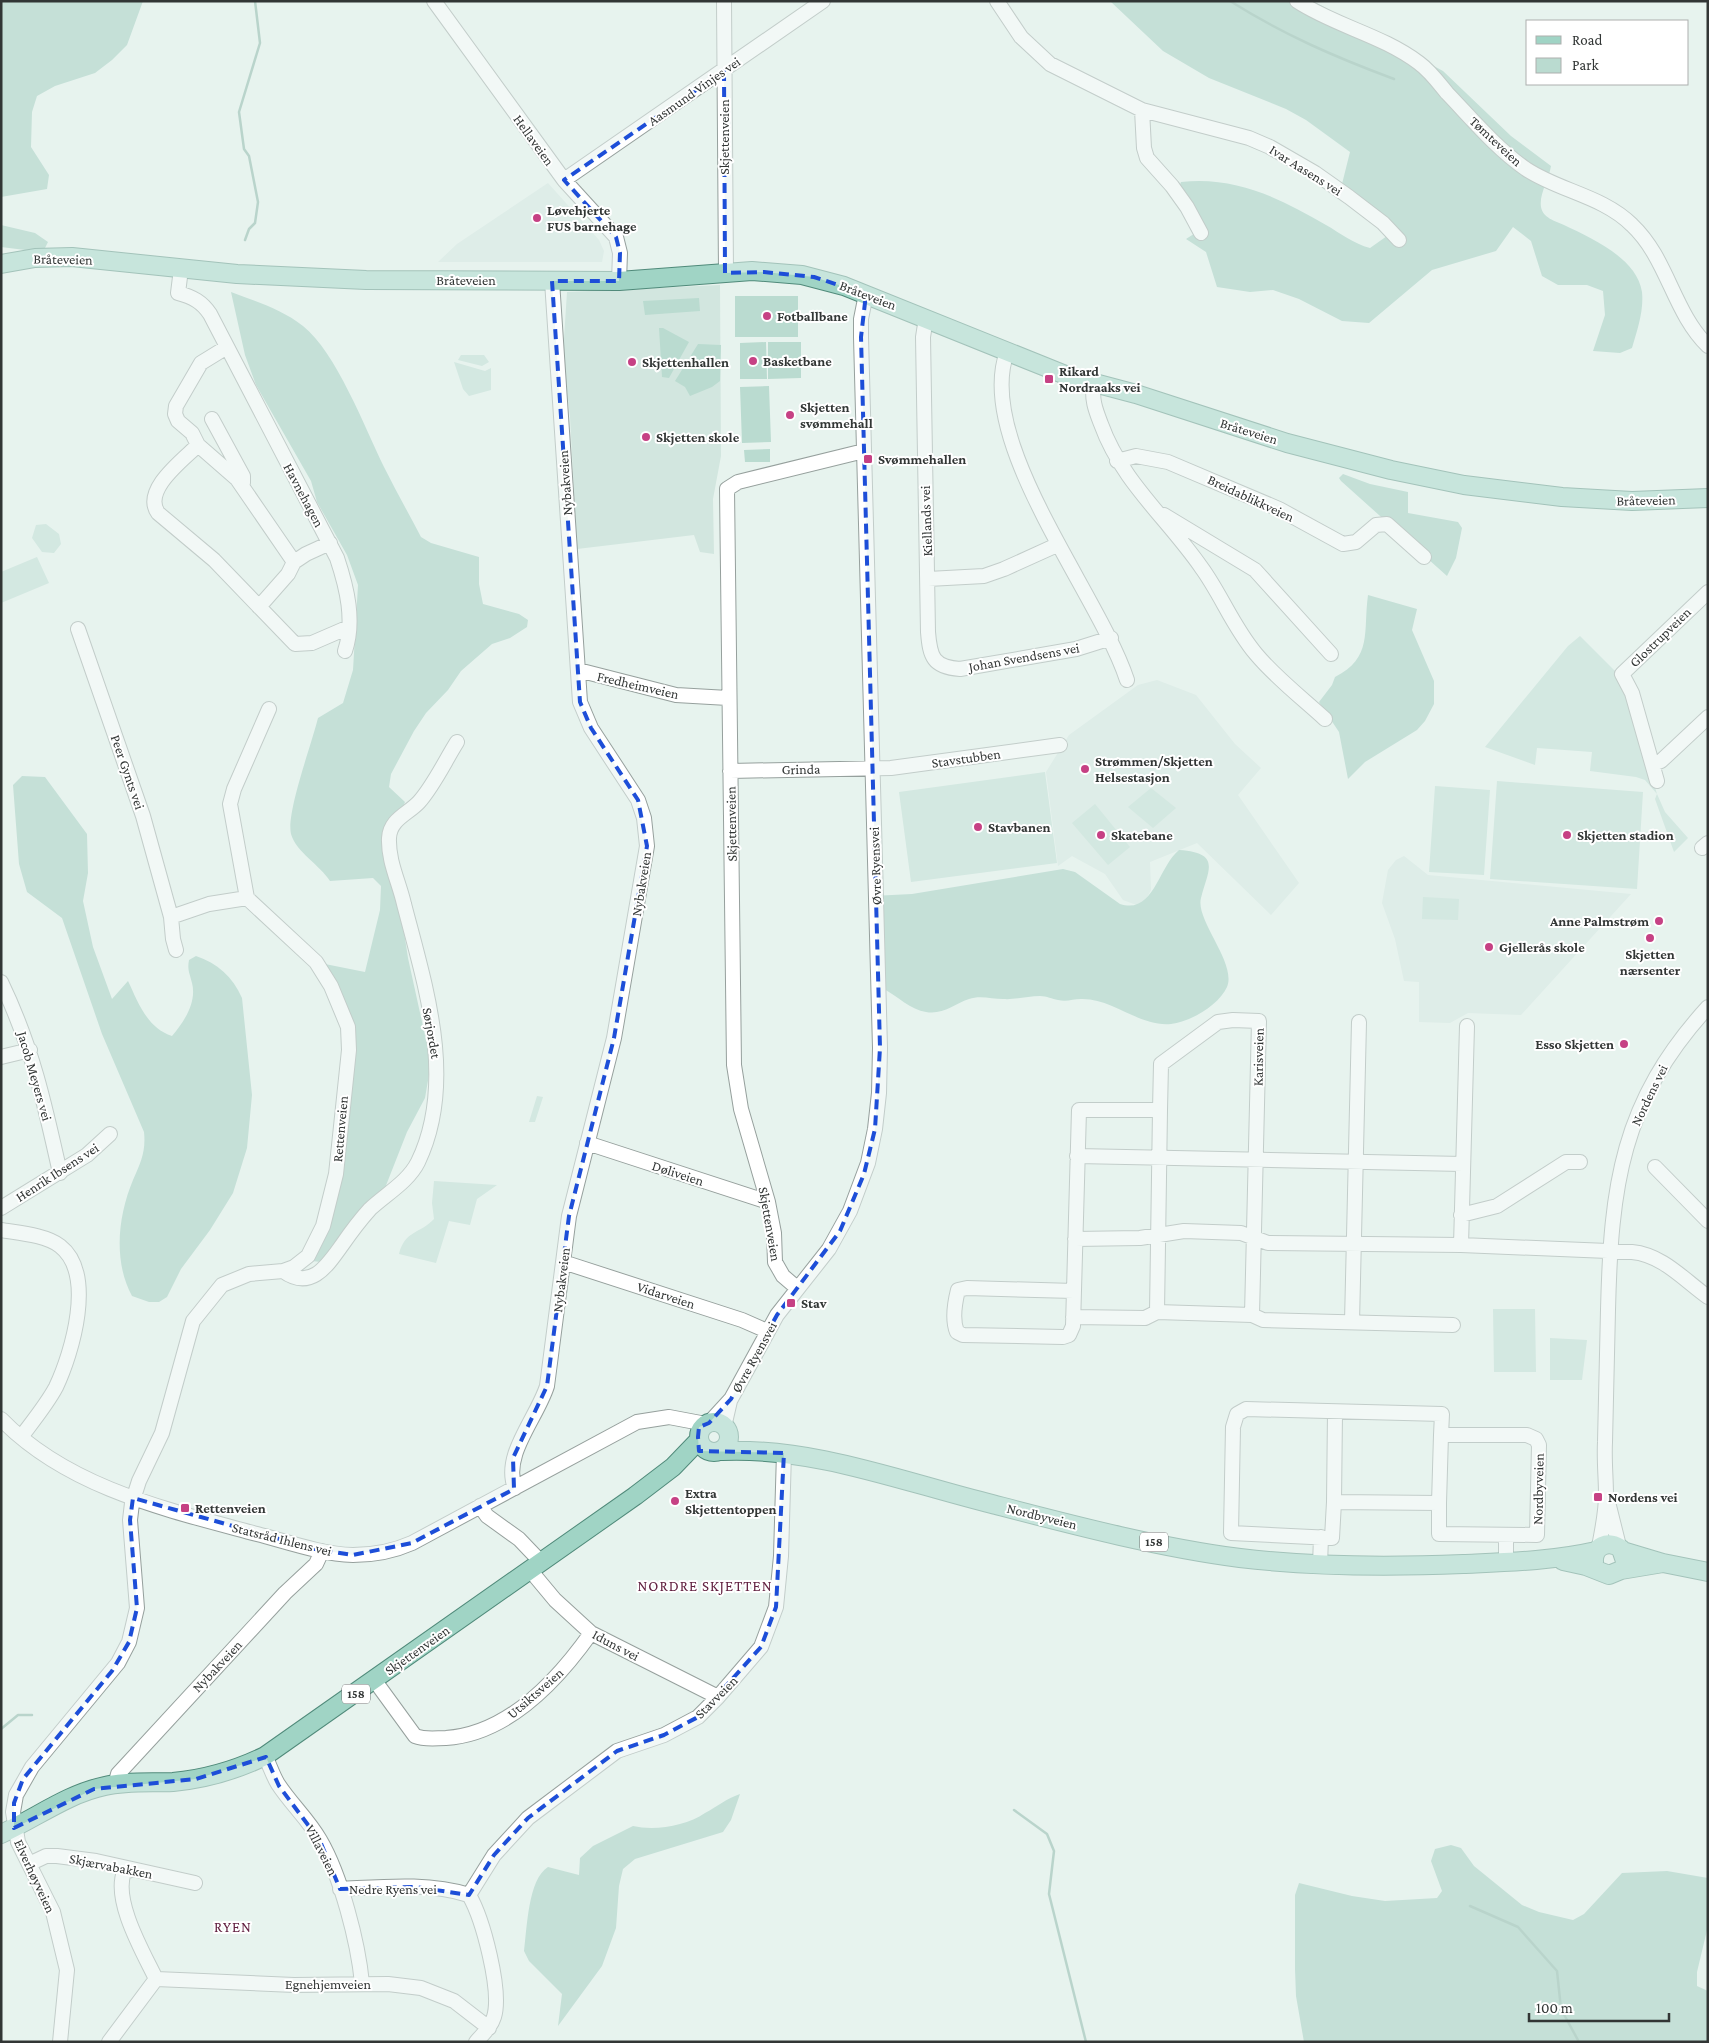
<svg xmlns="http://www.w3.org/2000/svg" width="1709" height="2043" viewBox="0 0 1709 2043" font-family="'Crimson Pro',serif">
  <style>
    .built { fill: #d2e6df }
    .green { fill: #badbd0 }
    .forest { fill: #9bcabb }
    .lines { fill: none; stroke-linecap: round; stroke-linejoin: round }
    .stream { stroke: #82b0a1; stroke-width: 2.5 }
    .minor-casing { stroke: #96a09d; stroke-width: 16 }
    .major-casing { stroke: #508a7a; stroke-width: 20 }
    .minor { stroke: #fff; stroke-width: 14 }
    .major { stroke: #a0d4c5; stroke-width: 18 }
    .marked { fill: none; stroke: #1d4ed8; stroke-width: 4; stroke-dasharray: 10 6; stroke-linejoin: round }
    .poi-dot { fill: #c64184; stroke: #fff; stroke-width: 2 }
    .labels { text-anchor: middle; stroke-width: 4; stroke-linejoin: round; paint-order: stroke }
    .shield { fill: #fff; stroke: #707272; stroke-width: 1 }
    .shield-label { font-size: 12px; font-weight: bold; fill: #323635 }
    .street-label { font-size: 14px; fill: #323635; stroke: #fff }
    .poi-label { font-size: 14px; font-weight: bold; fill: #323635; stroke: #fff; text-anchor: start }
    .neighbourhood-label { font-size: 15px; letter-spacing: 1px; fill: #622141; stroke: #fff }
  </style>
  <rect width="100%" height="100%" fill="#e7f3ee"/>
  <path class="built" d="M548 183 599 240 604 251 602 262H438L457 244Z
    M720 285 721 456 713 499 714 554 700 552 694 535 577 549 570 417 563 354 567 292Z
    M1157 680 1196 695 1235 744 1261 768 1238 795 1299 883 1271 915 1197 843 1150 862 1151 890 1142 907 1123 900 1105 874 1072 856 1058 866 1046 772 1069 735 1138 685Z
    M1404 856 1428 875 1631 894 1521 1015 1468 1013 1450 1023 1419 1022V982L1404 981 1395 939 1382 903 1388 870 1396 860Z"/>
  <path class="green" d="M735 296H798V337H735Z
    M699 298 700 311 645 315 643 301Z
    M659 328H663L689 342 669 378 662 377Z
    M766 342 767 379H740V343Z
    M768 342H801V378L768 379Z
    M698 344 721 345 720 381 712 387 690 396 685 387 675 381Z
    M461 355H484L489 362 482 366 458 360Z
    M454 362 485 371 491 368V390L469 396 463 389Z
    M769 386 771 442 742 443 740 387Z
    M770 449V462H745L744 450Z
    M46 524 59 534 61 544 54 553 42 552 32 538 36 525Z
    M37 557 49 583 1 603V572Z
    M1580 636 1616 672 1629 698 1657 794 1665 812 1688 838 1674 852 1655 799 1657 794 1645 780 1636 777 1590 771 1592 752 1537 748 1535 765 1485 747 1568 646Z
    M1045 772 1057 863 911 882 899 792Z
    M1497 781 1643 792 1637 889 1490 879Z
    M1435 786 1490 790 1484 875 1429 872Z
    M1151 788 1176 808 1153 828 1128 807Z
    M1095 804 1130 847 1108 865 1072 823Z
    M1423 897 1459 899 1458 920 1422 919Z
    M537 1096 543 1097 535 1122H529Z
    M434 1181 497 1185 477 1199 470 1225 449 1221 436 1263 399 1254C405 1230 420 1234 434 1219L432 1203Z
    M1493 1309H1535L1536 1372H1494Z
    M1550 1338 1587 1340 1582 1380H1550Z"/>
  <path class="forest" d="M1 1H143L127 45 112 60 95 73 55 86 37 96 32 112 31 147 49 175 47 189 1 197Z
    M1110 1H1313L1443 71 1511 136 1551 166C1549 179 1539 194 1541 207 1543 218 1555 221 1564 225 1591 238 1637 258 1642 292 1644 311 1637 331 1632 348L1620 353 1593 351 1605 315 1603 291 1587 285H1558L1542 276 1531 241 1513 227 1496 251 1432 270 1369 323 1342 321 1299 299 1273 290 1250 292 1217 287 1206 252 1186 239 1200 230 1178 190 1181 182C1236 176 1279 198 1326 225 1340 233 1354 244 1370 248L1387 236 1342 184 1350 152 1306 120 1286 109 1209 78 1163 51Z
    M1 225 35 233 48 242 44 250 33 251 1 247Z
    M231 292C257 302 281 309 303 326 336 352 365 428 384 467 396 491 409 514 421 537L431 543 479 557V584L483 604 519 614 528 620 527 627 510 638 492 644 461 671 448 690 426 713 414 731 391 774 389 787 405 802 390 840 408 958 431 1063 425 1098 407 1132 385 1188 321 1262 312 1261 323 1232 342 1061 341 1025 325 964 365 972 380 910 381 886 373 878 330 881C320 865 296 852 291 834 286 813 312 743 318 718L343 703 353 670 358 585 347 555 317 502 311 481 256 385 245 355Z
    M1343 474 1370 484 1408 492V513L1458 522 1462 528 1456 558 1447 576 1341 481 1339 478Z
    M1368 595 1417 609 1412 630 1434 681V704L1425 721 1417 730 1365 762 1348 779 1339 732 1319 702 1332 685 1335 677C1373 658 1363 631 1368 595Z
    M22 776 45 777 87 834 88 873 83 901 93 947 112 999 128 981C138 1002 147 1028 172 1036 184 1022 197 1002 192 983 190 974 187 970 189 960L196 956C217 963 233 977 242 998L252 1095 247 1148 233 1193 210 1230 181 1269 167 1297 159 1302H149L132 1296C113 1261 118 1216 133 1180 141 1162 146 1151 144 1132L102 1034 62 918 27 892 19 864 13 785Z
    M1179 850C1222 853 1208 870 1201 898 1195 920 1237 963 1227 987 1219 1005 1190 1022 1171 1024 1139 1027 1113 998 1081 999 1073 999 1067 1002 1058 1000 1052 999 1047 996 1040 996 1028 996 1015 1000 1003 999 992 999 980 995 969 999 954 1004 943 1015 926 1012 911 1010 897 996 884 989L872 896 912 894 1063 869 1075 872 1120 904C1154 915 1158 867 1179 850Z
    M740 1794 731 1820 723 1832 635 1859 623 1869 619 1886 616 1928 602 1966 558 2026 562 1994 529 1961 524 1951C527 1929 528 1879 548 1867L579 1875 580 1858 593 1846 633 1826C655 1831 686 1826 705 1813 718 1806 726 1799 740 1794Z
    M1451 1845 1461 1848 1474 1866 1522 1905 1539 1912 1573 1920 1584 1914 1622 1873 1667 1871 1708 1878V1926L1697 1972V1986L1708 1991V2042H1304L1296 1996 1295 1969V1895L1299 1883 1352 1896 1385 1901 1437 1898 1442 1891 1431 1861 1435 1849Z"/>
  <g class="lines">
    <path class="stream" d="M1230 1C1284 35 1335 57 1394 79
      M245 240 249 229 255 223 258 202 249 156 244 149 239 112 260 43 255 1
      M1 1729 18 1715H32
      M1014 1810 1047 1834 1054 1851 1049 1894 1086 2042
      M1470 1906 1518 1927 1557 1971 1561 2009 1579 2042"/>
    <g class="minor-casing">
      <path id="minor" d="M434 1 564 180 616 237 620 253 619 281
        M724 1 726 273
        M997 1 1021 37 1050 64 1142 110 1249 138 1270 147 1315 173 1349 197 1383 223 1399 240
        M1297 1C1335 26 1382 35 1419 63 1430 71 1438 82 1447 93 1472 119 1496 148 1526 169 1559 191 1603 196 1632 225 1668 259 1673 312 1708 346
        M1142 110 1144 148 1147 158 1172 186 1187 207 1201 233
        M564 180 823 1
        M181 269 178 293C193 297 202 302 210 314L337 558C347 588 355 621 345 651
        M926 318 923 337 928 632C930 657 933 667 960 669L1076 649 1111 638
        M227 347 201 363 176 406 175 414 178 421 192 433 198 445 237 479 294 562
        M1007 352C974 441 1099 594 1127 680
        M1094 384C1091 399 1096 411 1101 424 1122 482 1167 518 1201 567 1221 594 1233 627 1256 654 1276 678 1301 697 1325 719
        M212 419 243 476V483
        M198 445C183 460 142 490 158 513L214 560 295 644 312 643 349 627
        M1117 461 1136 456 1168 462 1279 509 1343 544 1356 542 1376 525 1387 524 1424 557
        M1164 515 1255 570 1331 654
        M928 579 984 576 1004 569 1057 545
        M259 607 288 574 294 562 306 554 330 543
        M78 629 143 816 171 917
        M578 670 676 695 728 698
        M1653 764 1661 761 1708 717
        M730 771 891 768 1060 745
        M1657 781 1632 693 1622 674 1708 592
        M1702 848 1708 843
        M176 950 173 939 171 917 209 904 247 898
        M1 982C32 1046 45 1105 60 1173
        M1 1057 30 1050
        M587 1143 768 1202
        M1077 1156 1463 1164
        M1655 1167 1708 1221
        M1 1208 87 1155 110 1134
        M1461 1215 1497 1206 1566 1162H1580
        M1 1230C19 1233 46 1235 60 1246 96 1274 72 1353 56 1387 47 1404 33 1421 21 1437
        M1075 1239 1140 1238 1184 1231 1241 1233 1268 1243 1461 1245 1632 1252C1663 1255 1684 1280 1708 1297
        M1461 1245 1467 1026
        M563 1262 742 1320 767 1331
        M283 1271C311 1291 327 1266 342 1245 351 1232 360 1220 370 1209 386 1194 408 1182 418 1162 457 1081 425 985 404 904 399 882 388 861 389 838 390 819 408 814 419 802 434 785 445 761 457 742
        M797 1288 783 1276 775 1262 774 1233 768 1202 741 1109 734 1065 727 489 738 482 864 451
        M1074 1291 967 1288 958 1290C955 1302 952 1320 957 1332L963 1335 1063 1337 1069 1335 1073 1326 1079 1110H1160L1161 1064 1218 1022 1233 1020 1259 1021 1252 1315
        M1157 1312 1160 1110
        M1073 1317 1145 1318 1157 1312 1252 1315 1263 1320 1453 1325
        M1352 1322 1359 1022
        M1335 1412 1334 1502 1439 1503 1441 1435
        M1 1419C68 1488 168 1510 257 1534 288 1542 321 1554 353 1555 374 1555 394 1551 412 1543L637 1422 669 1417 706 1424
        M709 1423 731 1399 777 1315 829 1249 850 1211 868 1163 875 1129 879 1093 880 1048 861 337V319L866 294
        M724 1427 730 1401
        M515 1488C502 1455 537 1418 547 1386L569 1216 614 1038 647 846 644 818 638 800 591 728 580 702 552 281
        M1334 1502 1332 1538 1231 1533 1233 1427 1237 1414 1246 1409 1442 1414 1441 1435H1527L1536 1439 1539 1445 1537 1535 1439 1534V1503
        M480 1506 487 1516 519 1539 541 1562
        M1609 1506 1619 1546
        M1506 1535V1562
        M1599 1547C1602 1530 1606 1513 1606 1495 1606 1478 1604 1460 1605 1442 1606 1398 1607 1354 1608 1310 1611 1186 1621 1102 1708 1007
        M1320 1565 1321 1537
        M530 1570 555 1600 591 1633 718 1697
        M375 1681 415 1736C425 1740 436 1738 446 1738 508 1734 557 1681 591 1633
        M265 1756C270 1766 273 1776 278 1784 291 1804 308 1819 320 1840 341 1876 358 1942 362 1983
        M115 1785 118 1774 285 1593 316 1564 322 1551
        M29 1864 46 1856H57L96 1861 195 1883
        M131 1870 124 1872C113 1901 143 1952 156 1979L294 1985 388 1984 421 1988 454 2001 489 2028
        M340 1889C382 1887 428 1882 469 1895 483 1919 502 1991 494 2017 491 2027 483 2034 476 2042
        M469 1895 494 1855 528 1818 617 1751 664 1735 698 1717 718 1697 761 1647 776 1607 781 1556 784 1453
        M60 2042 67 1970 53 1912 18 1842 13 1812 16 1795 32 1767 118 1663 129 1642 137 1608 130 1520 132 1503 139 1481 162 1433 193 1321 222 1285 249 1274 283 1271 294 1267 308 1256 323 1226 336 1174 349 1050 348 1027 331 986 316 962 247 898 230 804 234 789 269 709
        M109 2042 156 1979"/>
    </g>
    <g class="major-casing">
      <path id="major" d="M1 264 35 258 72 257 237 274 366 280 619 281 752 271 802 275 844 286 1068 376 1136 394 1287 443 1391 470 1464 485 1562 497 1632 501 1708 498
        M699 1437a15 15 0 1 1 30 0a15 15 0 1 1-30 0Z
        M722 1451C814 1447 903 1482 992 1504 1073 1525 1156 1547 1240 1558 1314 1567 1388 1567 1463 1564 1508 1562 1552 1561 1596 1551
        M1623 1551 1663 1563 1708 1572
        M1563 1561 1586 1566 1609 1575 1621 1570 1663 1563
        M1594 1562C1593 1546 1609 1539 1621 1549L1625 1561
        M1 1834C36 1818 67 1794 105 1786 127 1781 151 1783 173 1782 205 1779 236 1770 265 1756L635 1496 673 1467 699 1440"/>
    </g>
    <use href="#minor" class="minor"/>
    <use href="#major" class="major"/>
  </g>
  <path d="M0 0H1709V2043H0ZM724 71 725 273 764 272 814 277 866 294 861 337 880 1048 875 1129 864 1174 840 1231 777 1315 731 1399 709 1423 699 1427 698 1437 699 1451 784 1453 776 1607 761 1647 698 1717 664 1735 617 1751 528 1818 494 1855 469 1895 415 1887 340 1889 320 1841 279 1786 266 1757 196 1779 94 1789 14 1828V1803L23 1779 112 1671 129 1642 137 1608 130 1520 133 1498 315 1549 353 1555 412 1543 514 1489 513 1458 547 1386 569 1216 614 1038 647 846 638 800 591 728 580 702 552 281H619L620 253 616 237 564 180Z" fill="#e7f3ee" fill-opacity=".55" fill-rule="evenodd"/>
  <path class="marked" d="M724 71 725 273 764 272 814 277 866 294 861 337 880 1048 875 1129 864 1174 840 1231 777 1315 731 1399 709 1423 699 1427 698 1437 699 1451 784 1453 776 1607 761 1647 698 1717 664 1735 617 1751 528 1818 494 1855 469 1895 415 1887 340 1889 320 1841 279 1786 266 1757 196 1779 94 1789 14 1828V1803L23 1779 112 1671 129 1642 137 1608 130 1520 133 1498 315 1549 353 1555 412 1543 514 1489 513 1458 547 1386 569 1216 614 1038 647 846 638 800 591 728 580 702 552 281H619L620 253 616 237 564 180Z"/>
  <g class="poi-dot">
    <circle cx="537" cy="218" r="5"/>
    <circle cx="767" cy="316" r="5"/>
    <circle cx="753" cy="361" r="5"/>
    <circle cx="632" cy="362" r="5"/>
    <rect x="1044" y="374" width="10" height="10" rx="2.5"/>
    <circle cx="790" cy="415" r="5"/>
    <circle cx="646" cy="437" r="5"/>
    <rect x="863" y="454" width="10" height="10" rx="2.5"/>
    <circle cx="1085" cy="769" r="5"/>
    <circle cx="978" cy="827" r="5"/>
    <circle cx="1101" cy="835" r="5"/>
    <circle cx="1567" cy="835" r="5"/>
    <circle cx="1659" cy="921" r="5"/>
    <circle cx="1650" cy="938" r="5"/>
    <circle cx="1489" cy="947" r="5"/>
    <circle cx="1624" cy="1044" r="5"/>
    <rect x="786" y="1298" width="10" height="10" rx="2.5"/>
    <rect x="1593" y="1492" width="10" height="10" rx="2.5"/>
    <circle cx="675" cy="1501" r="5"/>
    <rect x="180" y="1503" width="10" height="10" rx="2.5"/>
  </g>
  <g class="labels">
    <g class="shield">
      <rect x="1140" y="1532.5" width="28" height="19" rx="4"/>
      <rect x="342" y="1684.5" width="28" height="19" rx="4"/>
    </g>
    <g class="shield-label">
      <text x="1154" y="1546">158</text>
      <text x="356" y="1698">158</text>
    </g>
    <g class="street-label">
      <text transform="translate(694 91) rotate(-35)" y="5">Aasmund Vinjes vei</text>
      <text transform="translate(724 137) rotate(-90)" y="5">Skjettenveien</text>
      <text transform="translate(534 140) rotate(54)" y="5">Hellaveien</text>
      <text transform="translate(1496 141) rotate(43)" y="5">Tømteveien</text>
      <text transform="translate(1306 170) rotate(32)" y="5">Ivar Aasens vei</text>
      <text transform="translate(63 259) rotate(1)" y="5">Bråteveien</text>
      <text x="466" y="285">Bråteveien</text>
      <text transform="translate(868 295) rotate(21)" y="5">Bråteveien</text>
      <text transform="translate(1249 431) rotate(17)" y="5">Bråteveien</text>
      <text transform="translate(565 483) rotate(-94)" y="5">Nybakveien</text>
      <text transform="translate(304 495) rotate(62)" y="5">Havnehagen</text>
      <text transform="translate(1251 498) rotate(25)" y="5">Breidablikkveien</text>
      <text transform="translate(1646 500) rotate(-1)" y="5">Bråteveien</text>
      <text transform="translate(926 521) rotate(-92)" y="5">Kiellands vei</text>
      <text transform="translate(1660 637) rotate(-44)" y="5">Glostrupveien</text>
      <text transform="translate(1024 657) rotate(-10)" y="5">Johan Svendsens vei</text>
      <text transform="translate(638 685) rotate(13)" y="5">Fredheimveien</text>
      <text transform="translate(966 758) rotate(-8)" y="5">Stavstubben</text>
      <text transform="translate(801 769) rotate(-1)" y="5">Grinda</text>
      <text transform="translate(128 772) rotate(71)" y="5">Peer Gynts vei</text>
      <text transform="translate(731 824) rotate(-91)" y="5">Skjettenveien</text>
      <text transform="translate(875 866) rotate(-92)" y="5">Øvre Ryensvei</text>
      <text transform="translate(641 884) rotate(-81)" y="5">Nybakveien</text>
      <text transform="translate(432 1033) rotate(80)" y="5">Sørjordet</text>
      <text transform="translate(1258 1057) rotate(-89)" y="5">Karisveien</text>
      <text transform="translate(35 1076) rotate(74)" y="5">Jacob Meyers vei</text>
      <text transform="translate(1649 1095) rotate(-64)" y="5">Nordens vei</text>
      <text transform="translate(340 1129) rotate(-85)" y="5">Rettenveien</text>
      <text transform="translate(57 1172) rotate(-33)" y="5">Henrik Ibsens vei</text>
      <text transform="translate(678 1173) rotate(18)" y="5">Døliveien</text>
      <text transform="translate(770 1224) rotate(80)" y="5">Skjettenveien</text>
      <text transform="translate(561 1280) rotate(-83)" y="5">Nybakveien</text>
      <text transform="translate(666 1295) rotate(18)" y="5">Vidarveien</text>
      <text transform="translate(754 1357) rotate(-61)" y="5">Øvre Ryensvei</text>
      <text transform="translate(1538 1489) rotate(-89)" y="5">Nordbyveien</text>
      <text transform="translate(1042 1516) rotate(14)" y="5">Nordbyveien</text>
      <text transform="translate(282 1539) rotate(14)" y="5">Statsråd Ihlens vei</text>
      <text transform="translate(616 1645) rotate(28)" y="5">Iduns vei</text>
      <text transform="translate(417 1650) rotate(-35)" y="5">Skjettenveien</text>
      <text transform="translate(217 1666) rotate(-47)" y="5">Nybakveien</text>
      <text transform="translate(535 1693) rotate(-41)" y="5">Utsiktsveien</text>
      <text transform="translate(716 1697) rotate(-45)" y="5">Stavveien</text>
      <text transform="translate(322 1850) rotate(63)" y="5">Villaveien</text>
      <text transform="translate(111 1866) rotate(11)" y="5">Skjærvabakken</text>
      <text transform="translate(35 1876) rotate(65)" y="5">Elverhøyveien</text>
      <text x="393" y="1894">Nedre Ryens vei</text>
      <text x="328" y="1989">Egnehjemveien</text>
    </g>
    <g class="poi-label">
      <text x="547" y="215">Løvehjerte<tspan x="547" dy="16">FUS barnehage</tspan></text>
      <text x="777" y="321">Fotballbane</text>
      <text x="763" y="366">Basketbane</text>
      <text x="642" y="367">Skjettenhallen</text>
      <text x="1059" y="376">Rikard<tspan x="1059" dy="16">Nordraaks vei</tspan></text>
      <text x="800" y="412">Skjetten<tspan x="800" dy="16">svømmehall</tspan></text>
      <text x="656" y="442">Skjetten skole</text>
      <text x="878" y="464">Svømmehallen</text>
      <text x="1095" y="766">Strømmen/Skjetten<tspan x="1095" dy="16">Helsestasjon</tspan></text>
      <text x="988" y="832">Stavbanen</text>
      <text x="1111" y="840">Skatebane</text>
      <text x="1577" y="840">Skjetten stadion</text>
      <text x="1649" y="926" text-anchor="end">Anne Palmstrøm</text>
      <text x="1499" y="952">Gjellerås skole</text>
      <text x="1650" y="959" text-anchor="middle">Skjetten<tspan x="1650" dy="16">nærsenter</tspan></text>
      <text x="1614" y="1049" text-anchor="end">Esso Skjetten</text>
      <text x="801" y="1308">Stav</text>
      <text x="685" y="1498">Extra<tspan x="685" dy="16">Skjettentoppen</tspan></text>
      <text x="1608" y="1502">Nordens vei</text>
      <text x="195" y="1513">Rettenveien</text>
    </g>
    <g class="neighbourhood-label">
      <text x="705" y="1591">NORDRE SKJETTEN</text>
      <text x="233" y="1932">RYEN</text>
    </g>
  </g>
  <rect width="1709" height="2043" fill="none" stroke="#323635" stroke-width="5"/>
  <rect x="1526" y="20" width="162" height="65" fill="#ffffff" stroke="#adafae"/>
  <rect x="1536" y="36" width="25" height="8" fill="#a0d4c5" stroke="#adafae"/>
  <text x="1572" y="45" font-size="15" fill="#323635">Road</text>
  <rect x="1536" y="58" width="25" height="15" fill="#badbd0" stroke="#adafae"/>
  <text x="1572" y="70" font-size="15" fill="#323635">Park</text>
  <path d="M1529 2013v8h140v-8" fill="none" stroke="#323635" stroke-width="2.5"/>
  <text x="1536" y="2013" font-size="15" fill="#323635" stroke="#ffffff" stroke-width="4" paint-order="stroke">100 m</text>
</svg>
